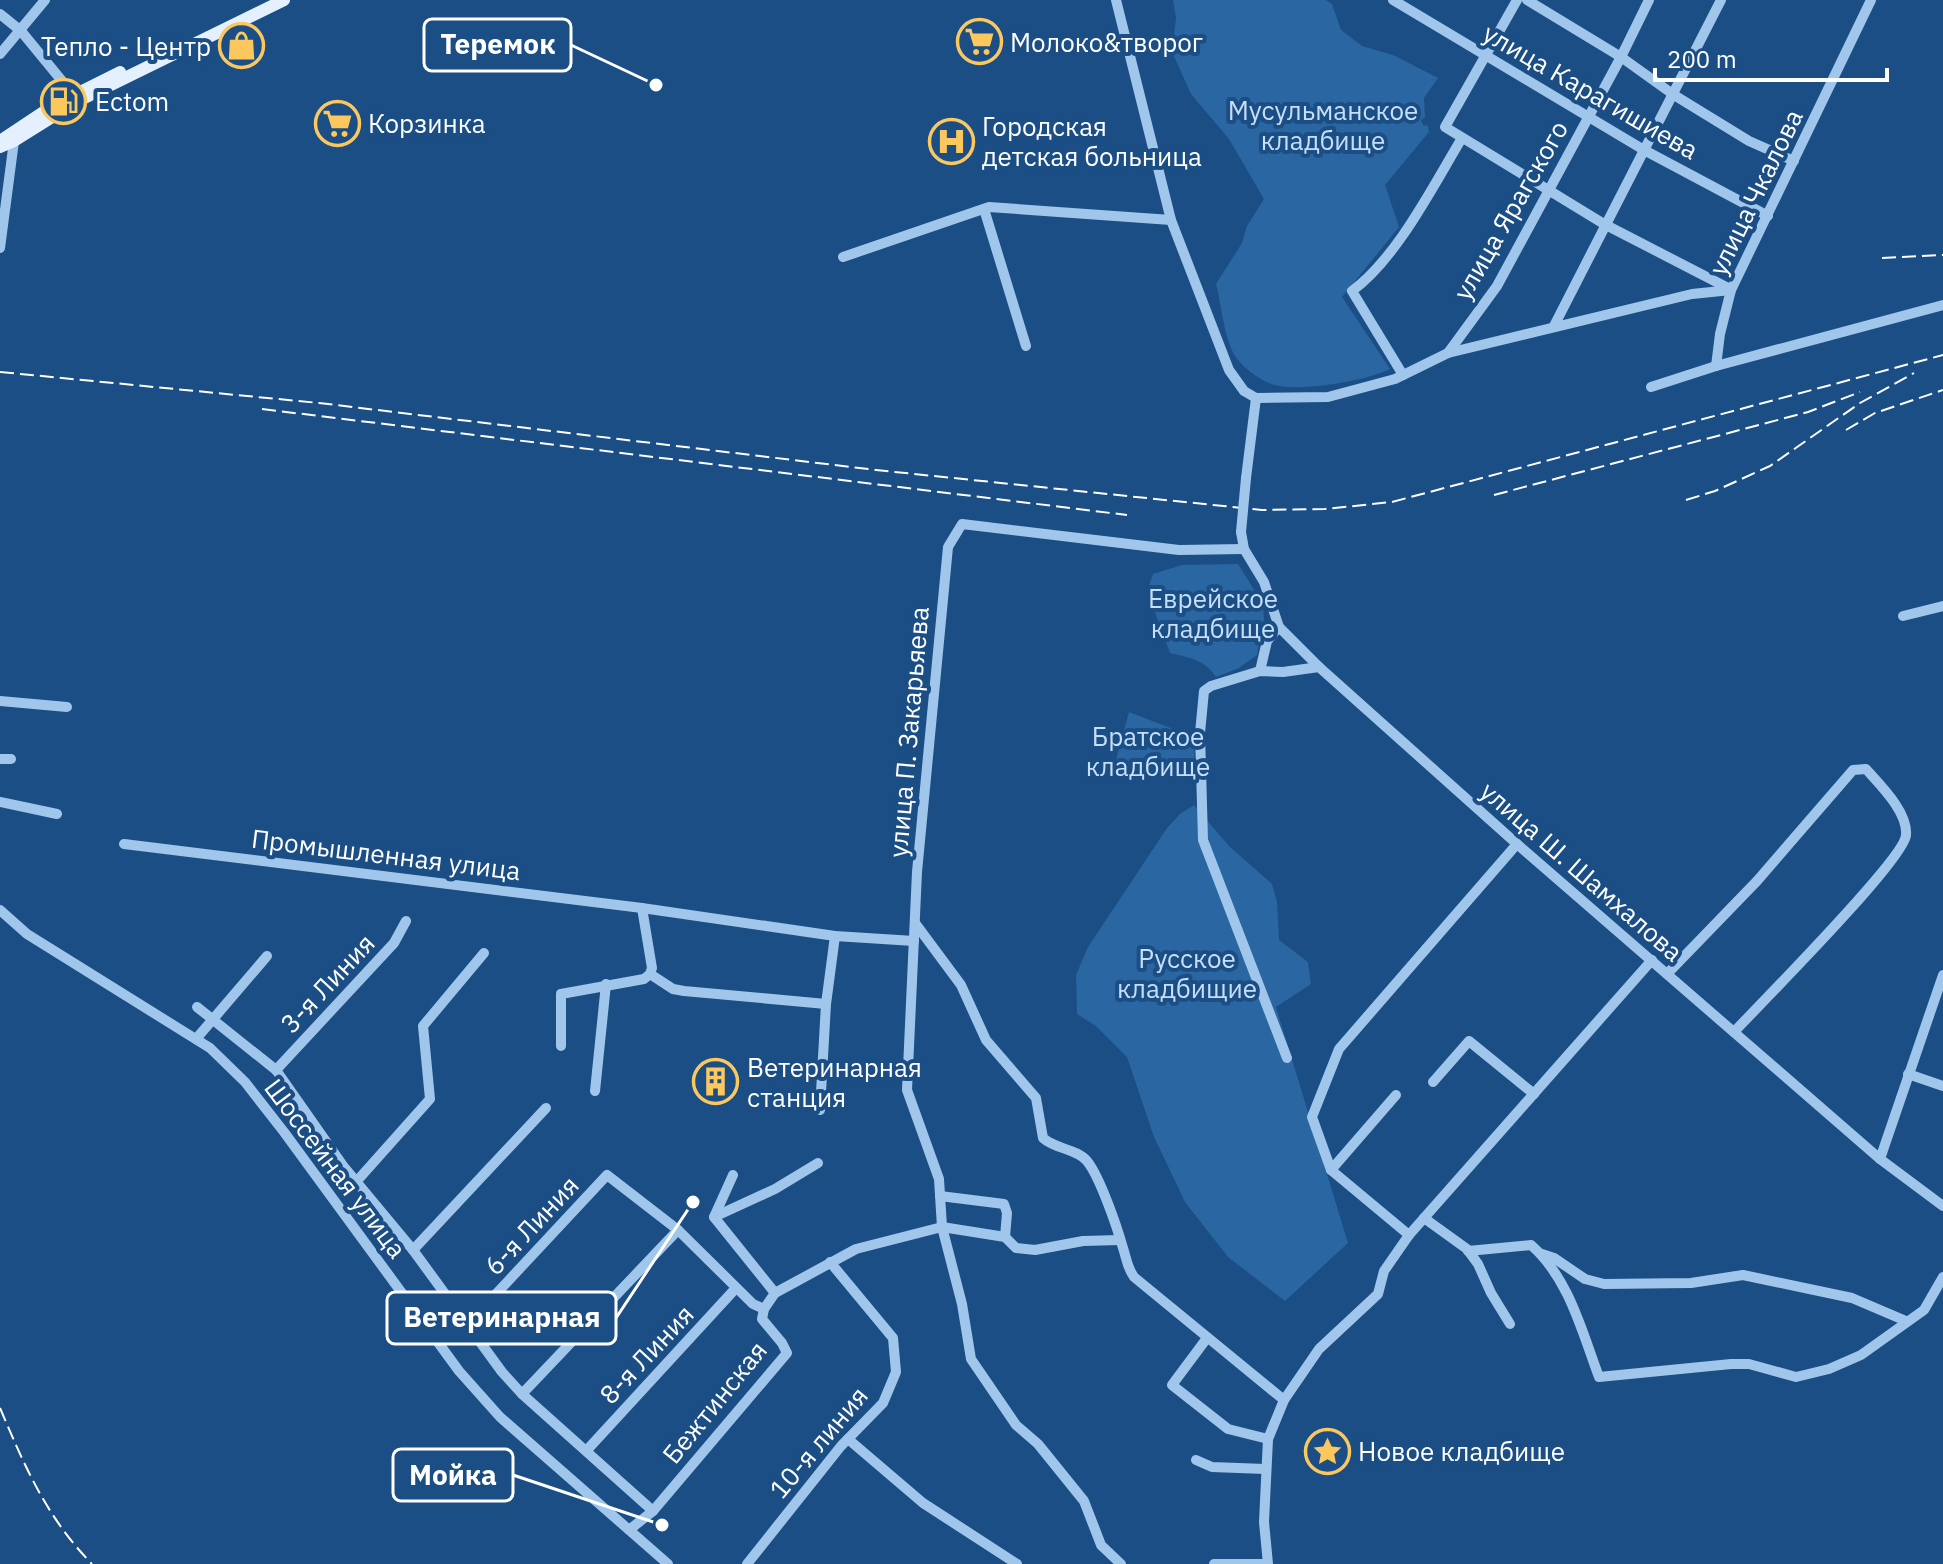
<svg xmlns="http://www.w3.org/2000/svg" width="1943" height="1564" viewBox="0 0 1943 1564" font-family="'IBM Plex Sans',sans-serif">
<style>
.green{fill:#2a66a1}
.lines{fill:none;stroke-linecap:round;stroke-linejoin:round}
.minor{stroke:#a1c6eb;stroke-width:10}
.major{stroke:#e5f0ff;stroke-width:12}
.rail{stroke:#fff;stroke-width:2;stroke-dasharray:14 6;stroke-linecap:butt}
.minor-bridge{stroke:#a1c6eb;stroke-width:10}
.labels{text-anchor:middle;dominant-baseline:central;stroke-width:8;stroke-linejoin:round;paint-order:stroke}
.poi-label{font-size:26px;fill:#fff;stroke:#1b4e84;text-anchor:start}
.street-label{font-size:26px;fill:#fff;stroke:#1b4e84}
.park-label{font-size:26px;fill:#c6dff8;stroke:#1b4e84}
.leader{fill:none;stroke:#fff;stroke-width:3}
.callout-dot{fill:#fff;stroke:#1b4e84;stroke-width:3}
.callout{fill:#1b4e84;stroke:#fff;stroke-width:3}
.callout-label{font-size:28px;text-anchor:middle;font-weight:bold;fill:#fff}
</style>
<rect width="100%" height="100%" fill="#1b4e84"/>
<!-- green -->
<g class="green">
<path d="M1173 0H1326L1332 4 1341 30 1362 46 1393 55 1438 78 1424 98 1425 117 1421 120 1423 125 1428 126 1429 132 1385 185 1399 227 1342 297 1390 369C1366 381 1301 392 1275 385 1263 382 1247 371 1239 361 1224 345 1222 306 1216 284L1242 243 1247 226 1264 199 1229 139 1191 94 1172 52 1176 18Z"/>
<path d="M1238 564 1263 604 1264 619 1257 655 1239 668 1216 677C1204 659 1190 658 1170 653L1147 591 1153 574 1182 565Z"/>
<polygon points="1129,712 1194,737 1195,779 1111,778"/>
<polygon points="1194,805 1229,846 1272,884 1277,902 1279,940 1308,962 1311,984 1276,1007 1348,1243 1285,1301 1228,1257 1185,1202 1154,1137 1127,1057 1096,1026 1077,1014 1076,975 1088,947 1167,828 1180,814"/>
</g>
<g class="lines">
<!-- minor -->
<g class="minor">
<polyline points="1116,0 1171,220 1229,370 1244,391 1256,398 1328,397 1395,379 1448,353 1692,294 1731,290"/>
<polyline points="1393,0 1644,150 1768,216"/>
<polyline points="1517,0 1445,127 1604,224 1730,289"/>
<polyline points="1527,0 1621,57 1674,95 1749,141 1794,161"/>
<polyline points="0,14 21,31 76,98"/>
<polyline points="0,54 45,0"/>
<polyline points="984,209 1026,346"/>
<polyline points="0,248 14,141 11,136"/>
<polyline points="843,257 989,207 1171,220"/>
<polyline points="1554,326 1721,0"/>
<polyline points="1448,353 1497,286 1621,57 1649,0"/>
<polyline points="1716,366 1720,334 1731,290 1871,0"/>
<path d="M1403 375 1352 291C1397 258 1433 186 1462 138"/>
<polyline points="1651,387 1716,366 1943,305"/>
<polyline points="1246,478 1256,398"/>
<polyline points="1241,532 1244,549 1264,582 1279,627 1319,667 1517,844 1880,1159 1943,1206"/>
<polyline points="1903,616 1943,606"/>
<polyline points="1260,671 1267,641 1279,627"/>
<polyline points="0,701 67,707"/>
<polyline points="0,759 11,759"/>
<polyline points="0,802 57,814"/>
<polyline points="124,844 642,908 835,936 914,941"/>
<polyline points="0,910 27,934 210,1048 245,1082 284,1132 459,1371 500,1417 668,1564"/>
<path d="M915 923 961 985 986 1040 1036 1098 1043 1138C1055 1149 1077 1149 1087 1161 1100 1177 1117 1227 1123 1248 1127 1260 1127 1267 1134 1277L1284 1400"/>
<polyline points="650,974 673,989 684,991 826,1004"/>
<path d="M1667 974 1757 881 1853 770 1866 769C1881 786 1908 812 1906 835 1905 859 1759 1005 1734 1032"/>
<polyline points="197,1007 276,1070 344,1167 413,1250 502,1372 522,1394 653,1511"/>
<polyline points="196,1039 267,956"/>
<polyline points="561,1046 561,994 644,979 650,974 652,968 642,908"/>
<polyline points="1287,1058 1203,840 1200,733 1204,691 1211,686 1260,671 1283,672 1319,667"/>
<polyline points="276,1070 394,943 406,921"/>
<polyline points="1908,1074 1943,1086"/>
<polyline points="1433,1082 1469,1041 1534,1094"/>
<polyline points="595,1091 606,984"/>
<polyline points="820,1110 826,1004 835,936"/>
<polyline points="1880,1159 1943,975"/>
<polyline points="1331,1170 1396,1095"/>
<polyline points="733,1175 714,1217 775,1293 856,1249 942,1227 962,1304 971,1359 1016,1425 1038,1444 1084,1501 1101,1545 1121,1564"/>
<polyline points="356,1182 430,1099 423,1026 484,953"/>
<polyline points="940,1196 1004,1204 1007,1213 1005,1237"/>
<polyline points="714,1217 775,1189 818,1163"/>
<polyline points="1424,1218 1467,1249 1478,1264 1491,1293 1510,1324"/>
<polyline points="1409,1235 1331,1170 1312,1117 1339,1049 1517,844"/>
<polyline points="1120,1240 1083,1241 1035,1250 1016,1248 1005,1237 942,1227 939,1179 907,1090 917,872 948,547 962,524 1179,550 1244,549"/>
<polyline points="413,1250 546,1108"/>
<path d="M1468 1251 1531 1245C1569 1278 1582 1332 1599 1377L1731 1364H1749L1796 1377 1829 1369 1861 1355 1924 1310 1943 1277"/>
<polyline points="1542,1254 1554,1258 1585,1279 1604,1284 1691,1283 1743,1275 1852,1298 1906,1321"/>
<polyline points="468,1324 607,1175 678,1230 753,1304 764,1309"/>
<polyline points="1207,1338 1172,1385 1228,1429 1268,1439"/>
<polyline points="522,1394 678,1230"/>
<polyline points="848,1439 923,1503 1017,1564"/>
<polyline points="587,1450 736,1288"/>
<polyline points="1196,1460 1212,1467 1265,1469"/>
<polyline points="629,1530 653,1511 787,1353 782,1343 762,1319 764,1309 775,1293"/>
<polyline points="747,1564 841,1446 883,1403 896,1372 893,1338 830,1262"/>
<polyline points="1214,1564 1268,1564 1264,1522 1268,1439 1284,1400 1319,1349 1378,1294 1384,1271 1409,1235 1652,960"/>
</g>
<!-- major -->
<g class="major">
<polyline points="0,141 54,105 120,72"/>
<polyline points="0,147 14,141 78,101 284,0"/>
</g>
<!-- rail -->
<g class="rail">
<polyline points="1882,258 1943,255"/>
<polyline points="0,372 319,403 876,470 1262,510 1325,509 1392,502 1943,355"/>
<polyline points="262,409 1127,515"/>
<polyline points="1846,430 1875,413 1943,390"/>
<polyline points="1494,495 1808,412 1860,392"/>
<polyline points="1686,500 1715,491 1770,466 1860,403 1914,373"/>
<path d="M0 1408C25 1467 47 1518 92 1564"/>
</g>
<!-- minor-bridge -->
<polyline class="minor-bridge" points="1241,532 1246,478"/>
</g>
<!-- icons -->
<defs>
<symbol id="supermarket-ring" viewBox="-11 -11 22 22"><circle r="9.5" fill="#1b4e84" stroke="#fcc75d" stroke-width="1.5"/><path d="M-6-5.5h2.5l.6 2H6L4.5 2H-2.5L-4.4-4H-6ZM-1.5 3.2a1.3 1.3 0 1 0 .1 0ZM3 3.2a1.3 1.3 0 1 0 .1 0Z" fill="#fcc75d"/></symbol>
<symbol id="shop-ring" viewBox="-11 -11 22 22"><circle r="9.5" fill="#1b4e84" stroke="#fcc75d" stroke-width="1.5"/><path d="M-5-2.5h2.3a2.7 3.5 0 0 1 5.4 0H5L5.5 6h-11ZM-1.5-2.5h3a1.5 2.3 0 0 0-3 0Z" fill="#fcc75d"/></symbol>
<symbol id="fuel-ring" viewBox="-11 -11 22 22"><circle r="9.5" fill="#1b4e84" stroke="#fcc75d" stroke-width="1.5"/><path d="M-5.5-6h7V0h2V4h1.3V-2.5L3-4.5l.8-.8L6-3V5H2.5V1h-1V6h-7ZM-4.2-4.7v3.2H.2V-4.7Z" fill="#fcc75d"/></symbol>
<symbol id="hospital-ring" viewBox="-11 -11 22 22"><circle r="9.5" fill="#1b4e84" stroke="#fcc75d" stroke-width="1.5"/><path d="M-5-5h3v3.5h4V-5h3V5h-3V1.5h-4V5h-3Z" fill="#fcc75d"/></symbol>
<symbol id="building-ring" viewBox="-11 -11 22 22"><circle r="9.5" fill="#1b4e84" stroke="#fcc75d" stroke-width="1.5"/><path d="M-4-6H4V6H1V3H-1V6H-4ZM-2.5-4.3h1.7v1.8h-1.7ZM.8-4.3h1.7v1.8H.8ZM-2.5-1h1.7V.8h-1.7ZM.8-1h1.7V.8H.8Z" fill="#fcc75d"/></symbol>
<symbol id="sight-ring" viewBox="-11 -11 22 22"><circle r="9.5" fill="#1b4e84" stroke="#fcc75d" stroke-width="1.5"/><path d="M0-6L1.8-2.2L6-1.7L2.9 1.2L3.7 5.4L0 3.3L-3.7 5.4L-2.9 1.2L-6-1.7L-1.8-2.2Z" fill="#fcc75d"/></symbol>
</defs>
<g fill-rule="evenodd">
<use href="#supermarket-ring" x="954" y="16" width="51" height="51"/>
<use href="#shop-ring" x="216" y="20" width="51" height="51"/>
<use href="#fuel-ring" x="38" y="76" width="51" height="51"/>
<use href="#supermarket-ring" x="312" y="98" width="51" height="51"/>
<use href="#hospital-ring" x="926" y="116" width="51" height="51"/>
<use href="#building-ring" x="690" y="1056" width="51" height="51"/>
<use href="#sight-ring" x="1302" y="1426" width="51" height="51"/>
</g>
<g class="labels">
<!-- poi labels -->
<g class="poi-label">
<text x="1010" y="42">Молоко&amp;творог</text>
<text x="211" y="46" text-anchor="end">Тепло - Центр</text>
<text x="95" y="101">Ectom</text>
<text x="368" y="123">Корзинка</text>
<text x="982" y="126">Городская<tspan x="982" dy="30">детская больница</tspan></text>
<text x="747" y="1067">Ветеринарная<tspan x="747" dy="30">станция</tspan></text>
<text x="1358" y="1451">Новое кладбище</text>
</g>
<!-- street labels -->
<g class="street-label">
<text transform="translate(1591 91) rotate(30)">улица Карагишиева</text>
<text transform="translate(1755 192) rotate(-64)">улица Чкалова</text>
<text transform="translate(1510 210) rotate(-60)">улица Ярагского</text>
<text transform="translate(908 732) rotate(-85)">улица П. Закарьяева</text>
<text transform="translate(386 854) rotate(7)">Промышленная улица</text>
<text transform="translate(1582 871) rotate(41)">улица Ш. Шамхалова</text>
<text transform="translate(327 983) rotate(-47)">3-я Линия</text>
<text transform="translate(336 1168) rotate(53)">Шоссейная улица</text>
<text transform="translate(531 1225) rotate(-47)">6-я Линия</text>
<text transform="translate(646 1354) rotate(-47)">8-я Линия</text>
<text transform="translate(714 1402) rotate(-51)">Бежтинская</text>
<text transform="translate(818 1442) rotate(-50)">10-я линия</text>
</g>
<!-- park labels -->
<g class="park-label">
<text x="1323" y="110">Мусульманское<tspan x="1323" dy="30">кладбище</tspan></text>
<text x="1213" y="598">Еврейское<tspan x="1213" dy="30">кладбище</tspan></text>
<text x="1148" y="736">Братское<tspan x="1148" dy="30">кладбище</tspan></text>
<text x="1187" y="958">Русское<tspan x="1187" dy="30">кладбищие</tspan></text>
</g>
</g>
<!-- callouts -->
<path class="leader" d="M656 85L571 45M693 1202L616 1318M662 1525L513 1475"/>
<g class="callout-dot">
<circle cx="656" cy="85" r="8"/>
<circle cx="693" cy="1202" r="8"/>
<circle cx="662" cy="1525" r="8"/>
</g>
<g class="callout">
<rect x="424" y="19" width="147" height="52" rx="8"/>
<rect x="387" y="1292" width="229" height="52" rx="8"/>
<rect x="393" y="1449" width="120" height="52" rx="8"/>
</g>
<g class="callout-label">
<text x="498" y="54">Теремок</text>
<text x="502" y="1327">Ветеринарная</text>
<text x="453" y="1485">Мойка</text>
</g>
<!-- scale -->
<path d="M1655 68v12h232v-12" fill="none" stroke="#ffffff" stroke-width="4"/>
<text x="1667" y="68" font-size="24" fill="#ffffff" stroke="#1b4e84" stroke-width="6" paint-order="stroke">200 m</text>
</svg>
